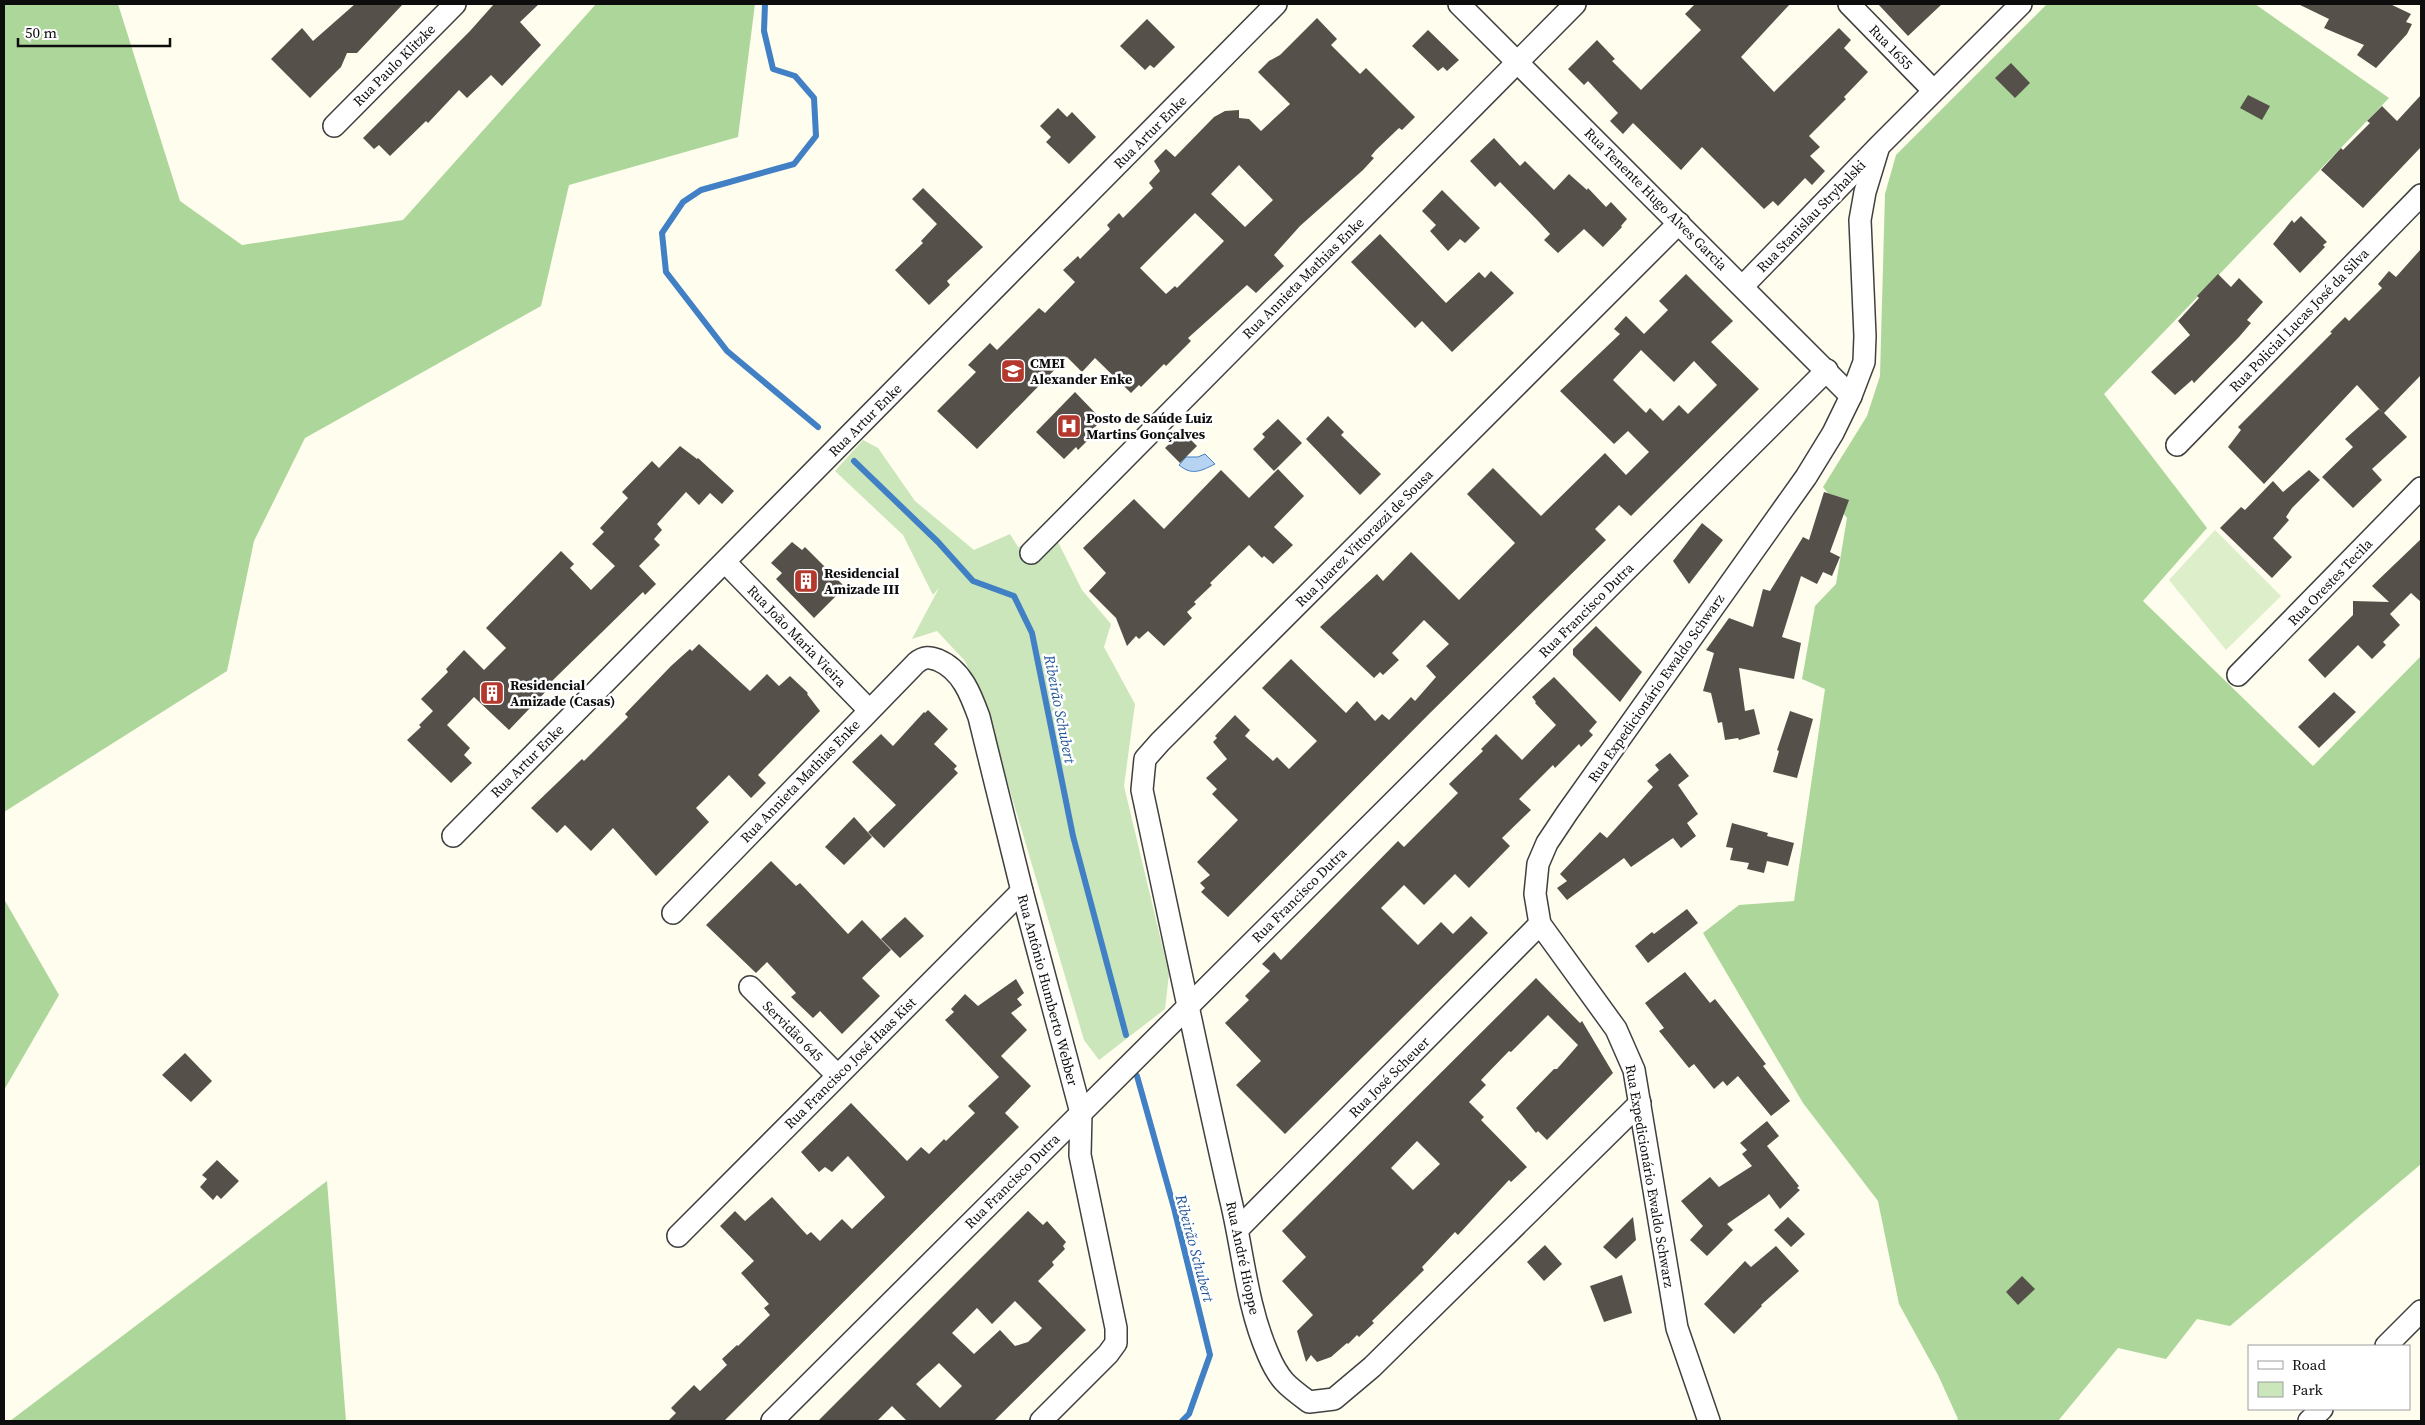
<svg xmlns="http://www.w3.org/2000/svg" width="2425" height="1425" viewBox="0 0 2425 1425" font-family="'Source Serif 4',serif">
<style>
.green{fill:#cbe6ba}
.forest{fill:#add69a}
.pitch{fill:#ddeecb}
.water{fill:#b6d4f2;stroke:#4180c5}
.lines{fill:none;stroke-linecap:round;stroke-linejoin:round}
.stream{stroke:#4180c5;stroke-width:6}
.building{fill:#55504a;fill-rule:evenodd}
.minor-casing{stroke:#404040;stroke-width:24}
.minor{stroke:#fff;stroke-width:21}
.labels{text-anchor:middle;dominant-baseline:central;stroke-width:5;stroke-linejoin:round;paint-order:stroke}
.street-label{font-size:14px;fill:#0d0d0d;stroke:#fff}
.poi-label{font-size:14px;font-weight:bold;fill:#0d0d0d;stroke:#fff;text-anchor:start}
.water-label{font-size:15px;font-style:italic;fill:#1e5397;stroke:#fff}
</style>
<rect width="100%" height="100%" fill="#fefdee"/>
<!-- green -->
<polygon class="green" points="863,440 878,448 915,501 974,550 1010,534 1018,547 1056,538 1082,590 1111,624 1104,647 1135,704 1124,786 1169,974 1165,1009 1099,1060 1084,1040 983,700 965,661 937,631 912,639 939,588 933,595 903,535 835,471"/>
<!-- forest -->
<g class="forest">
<polygon points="4,4 118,4 180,201 242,245 403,220 596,4 755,4 738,137 569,185 541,306 305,438 254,541 227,671 4,812"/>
<polygon points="2047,4 2255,4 2389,98 2104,394 2207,528 2143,601 2313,766 2421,656 2421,1164 2230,1326 2197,1319 2166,1359 2118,1348 2058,1421 1956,1421 1958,1419 1938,1375 1899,1304 1878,1201 1803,1103 1703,933 1739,905 1794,901 1825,689 1802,679 1815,606 1836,584 1847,518 1823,487 1867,416 1880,376 1885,194 1896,155"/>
<polygon points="4,899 59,995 4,1090"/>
<polygon points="327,1181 346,1421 10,1421"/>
</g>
<!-- pitch -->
<polygon class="pitch" points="2215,530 2281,596 2226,650 2169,580"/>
<!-- water -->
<path class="water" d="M1205 454 1215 464C1201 471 1192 476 1179 465L1186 457H1198Z"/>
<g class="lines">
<!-- stream -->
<g class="stream">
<polyline points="765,4 764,31 773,69 795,76 814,98 816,136 794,164 701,190 683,202 662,233 666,272 727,351 818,427"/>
<polyline points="854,461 938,542 973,581 1014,596 1032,633 1073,836 1126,1035"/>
<polyline points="1137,1076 1174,1208 1210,1355 1189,1414 1182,1421"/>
</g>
</g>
<!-- building -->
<g class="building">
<polygon points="355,4 403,4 357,53 347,53 341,67 310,98 271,59 302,28 313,41"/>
<polygon points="494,4 539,4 520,22 541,45 502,86 491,75 467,98 459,90 428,123 426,121 390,156 379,145 374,149 363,138 470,31"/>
<polygon points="1695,4 1790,4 1741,57 1774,92 1839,28 1851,40 1844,48 1868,72 1844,97 1846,99 1809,136 1820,147 1810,156 1825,171 1812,185 1805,178 1778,206 1773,201 1764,209 1702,147 1681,170 1633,123 1623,134 1610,121 1618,113 1588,81 1584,85 1568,69 1597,40 1615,59 1612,61 1641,90 1701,30 1685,14"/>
<polygon points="1878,4 1942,4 1908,36"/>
<polygon points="2298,4 2390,4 2411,14 2406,22 2412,24 2407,34 2376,68 2357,55 2364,45 2324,28 2329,19"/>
<path d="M1317 18 1337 39 1331 45 1360 74 1366 68 1415 117 1402 130 1399 128 1376 150 1371 156 1374 158 1363 170 1300 226 1274 255 1284 266 1256 293 1247 285 1188 338 1191 341 1166 366 1164 364 1141 387 1139 385 1131 393 1095 358 1082 372 1067 357 977 449 937 411 976 372 968 365 990 343 997 350 1039 308 1045 313 1075 282 1063 270 1078 256 1080 259 1110 229 1107 225 1119 213 1123 218 1153 188 1149 183 1160 171 1154 161 1166 149 1175 157 1214 117 1225 111 1239 110V118L1249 119 1261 131 1290 104 1258 72 1269 61 1280 55ZM1239 165 1273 200 1245 227 1211 194ZM1195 213 1224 241 1177 288 1175 286 1166 294 1140 268Z"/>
<polygon points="1147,19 1175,47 1154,68 1150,65 1145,70 1120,46"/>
<polygon points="1428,30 1459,60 1447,71 1443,67 1438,71 1412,46"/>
<polygon points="2011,63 2030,83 2015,98 1995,78"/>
<polygon points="2248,95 2270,106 2262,120 2240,108"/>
<polygon points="2421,95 2421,147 2363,208 2321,170 2341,148 2343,150 2370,123 2367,121 2382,106 2397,121"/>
<polygon points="1058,108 1067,117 1072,112 1096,137 1069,164 1046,142 1051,137 1040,126"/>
<polygon points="1494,138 1520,166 1525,161 1554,190 1569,174 1587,190 1588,188 1606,207 1611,202 1627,219 1621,226 1622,227 1603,247 1584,229 1558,253 1544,240 1550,234 1539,222 1500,182 1495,187 1470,161"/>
<polygon points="923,188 983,247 947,281 950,285 929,305 895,270 923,243 921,241 937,224 912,199"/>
<polygon points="1442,190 1480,228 1465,243 1460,239 1448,251 1430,231 1436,225 1422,211"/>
<polygon points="2301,216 2327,242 2323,245 2325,247 2300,273 2273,244 2292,220 2294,223"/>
<polygon points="1380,234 1446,303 1479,272 1485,278 1491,271 1514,293 1452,352 1422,321 1415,328 1351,262"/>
<polygon points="2421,249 2421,375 2384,413 2407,437 2372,469 2382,480 2353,508 2322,477 2353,447 2345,439 2379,409 2383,413 2357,385 2264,484 2228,447 2241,430 2238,427 2332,333 2330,332 2345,317 2349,321 2382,288 2378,284 2389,271 2396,277"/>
<path d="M1686 274 1733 321 1711 342 1759 389 1631 516 1619 505 1595 529 1606 540 1430 713 1228 917 1201 892 1205 888 1200 883 1210 875 1197 862 1238 820 1212 794 1217 789 1206 778 1227 759 1213 742 1217 738 1215 736 1235 715 1250 730 1245 736 1273 761 1277 757 1289 769 1317 741 1262 688 1291 659 1346 713 1357 701 1375 721 1382 714 1389 720 1411 697 1415 701 1436 677 1426 666 1449 644 1424 620 1392 653 1399 660 1383 675 1380 672 1374 678 1320 627 1377 574 1383 581 1411 552 1459 600 1515 543 1467 494 1493 468 1541 516 1605 453 1626 475 1649 452 1628 431 1614 444 1560 391 1620 334 1614 329 1626 316 1644 334 1668 310 1659 301ZM1641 350 1674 382 1694 361 1717 385 1688 414 1679 405 1663 421 1650 408 1646 413 1613 380Z"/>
<polygon points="2218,274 2231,287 2239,278 2263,302 2247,320 2251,323 2239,337 2194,383 2192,380 2175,395 2151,372 2190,335 2178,321 2199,298 2197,296"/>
<polygon points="1075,392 1102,420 1088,434 1091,437 1078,450 1076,447 1064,459 1036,432"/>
<polygon points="1328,416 1344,432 1341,435 1381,474 1360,495 1306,439"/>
<polygon points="1278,419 1302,443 1274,471 1253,449 1265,437 1262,434"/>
<polygon points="1182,431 1197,446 1180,463 1165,448"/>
<polygon points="680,446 697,459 698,458 734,491 722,504 710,493 699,505 686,492 657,524 662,530 654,539 660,545 639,566 656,584 645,595 643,592 596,638 551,682 553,684 509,730 474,697 447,725 470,748 464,755 472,763 451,783 407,740 421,727 419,725 433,711 421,699 448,672 446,669 464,650 484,670 506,648 486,628 561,551 574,564 570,568 591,590 615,566 592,544 604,532 600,528 628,498 622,492 652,461 659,468"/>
<polygon points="1278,469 1304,496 1274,527 1293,545 1273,564 1264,556 1262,558 1249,545 1210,583 1212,585 1194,602 1196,604 1187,612 1192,618 1164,646 1148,631 1139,639 1136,636 1127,646 1116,618 1089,591 1106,573 1083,548 1134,499 1164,529 1221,470 1249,498"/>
<polygon points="2309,470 2320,480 2292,508 2286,517 2289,520 2273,538 2292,557 2272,578 2220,528 2241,507 2245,510 2273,481 2283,492"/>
<polygon points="1824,492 1849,500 1830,552 1840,557 1832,576 1823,572 1817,584 1801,576 1782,637 1801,643 1794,679 1739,668 1745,711 1754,709 1760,734 1739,740 1738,738 1725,740 1722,722 1718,723 1711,693 1703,691 1714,653 1706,650 1729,618 1753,627 1763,589 1770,591 1803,537 1809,540"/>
<polygon points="1702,523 1723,540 1689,584 1673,561"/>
<polygon points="2421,539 2421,602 2411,593 2390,614 2400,625 2383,642 2386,645 2372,659 2358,645 2325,678 2308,660 2353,615 2353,601 2389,602 2372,586"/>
<polygon points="792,542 802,550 805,547 845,587 814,618 776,579 782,573 771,563"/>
<polygon points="1596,626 1642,672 1620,702 1573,655 1573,649"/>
<polygon points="699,644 750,691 767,674 779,686 790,676 808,693 807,694 820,711 758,775 766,783 751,798 729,775 696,808 709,822 656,876 613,828 591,851 565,825 557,833 531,808 582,759 584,761 628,717 625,714 671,666 690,649 692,651"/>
<polygon points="1554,677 1597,722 1589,731 1593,735 1581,747 1579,744 1555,768 1553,765 1519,799 1531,810 1502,838 1510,846 1469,888 1455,874 1424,905 1404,885 1381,908 1418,945 1441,922 1453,934 1471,916 1488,933 1285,1134 1236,1085 1261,1061 1225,1023 1249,1000 1245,996 1270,971 1262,964 1274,952 1281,960 1398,841 1404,847 1458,793 1449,784 1483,751 1481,749 1496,734 1522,760 1556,725 1535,703 1536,702 1532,697"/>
<polygon points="2334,692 2356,712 2319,748 2298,727"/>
<polygon points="928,710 948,729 934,744 957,766 954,769 958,773 884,848 868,832 896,805 852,762 881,734 893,746 924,712 925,713"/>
<polygon points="1790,711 1813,719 1797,778 1773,772 1779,751 1777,750"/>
<polygon points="1670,753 1689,776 1678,785 1698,814 1687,823 1696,836 1681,848 1673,838 1631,867 1624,858 1567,900 1557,888 1567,881 1560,874 1600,832 1607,838 1653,787 1647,781 1659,770 1655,765"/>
<polygon points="854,817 872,837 844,865 825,847"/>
<polygon points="1732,823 1768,833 1767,836 1794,843 1788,866 1767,861 1764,873 1747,869 1749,863 1730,860 1733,848 1726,847"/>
<polygon points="771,861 796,886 800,883 848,934 862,920 891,950 862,978 880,996 842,1034 820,1011 813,1018 791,997 796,993 767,962 756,973 706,925"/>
<polygon points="1687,909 1698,923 1648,963 1635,946 1652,932 1654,934"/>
<polygon points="905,917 924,936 900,958 881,939"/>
<polygon points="1685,972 1710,1003 1715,999 1766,1064 1763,1066 1790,1101 1771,1116 1738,1076 1727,1086 1723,1081 1714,1089 1694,1064 1689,1068 1659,1031 1664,1028 1645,1003"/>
<path d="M1536 978 1580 1023 1582 1021 1613 1073 1547 1140 1538 1131 1536 1133 1516 1108 1554 1069H1557L1578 1045 1548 1015 1511 1052 1509 1051 1481 1080 1486 1085 1469 1102 1484 1117 1481 1120 1527 1167 1511 1182 1509 1180 1458 1235 1455 1232 1422 1267 1424 1270 1372 1321 1374 1323 1359 1337 1357 1335 1348 1344 1347 1343 1331 1357 1317 1362 1311 1355 1306 1362 1297 1331 1313 1315 1282 1281 1306 1257 1282 1231ZM1417 1141 1440 1164 1413 1190 1391 1168Z"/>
<polygon points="1016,979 1024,993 1017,999 1022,1005 1011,1013 1027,1030 1001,1056 1031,1086 1005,1113 1019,1127 724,1421 668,1421 676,1413 671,1408 694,1385 700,1391 727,1365 722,1359 737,1345 738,1346 770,1315 764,1308 769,1304 741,1273 754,1261 720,1226 735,1211 745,1221 772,1197 807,1235 811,1232 820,1241 842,1219 852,1229 885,1197 848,1156 832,1172 825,1167 819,1172 801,1152 851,1103 907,1161 921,1147 929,1154 944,1139 946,1141 975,1113 968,1106 999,1077 945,1020 954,1012 951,1009 965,994 978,1006"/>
<polygon points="185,1053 212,1081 191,1102 162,1075"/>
<polygon points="1767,1121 1779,1136 1767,1146 1799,1186 1797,1188 1800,1190 1780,1209 1769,1194 1766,1197 1727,1224 1733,1230 1707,1256 1690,1240 1703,1226 1681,1201 1710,1177 1719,1187 1752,1166 1742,1154 1747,1150 1740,1143"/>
<polygon points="217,1160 239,1181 221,1199 217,1195 213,1200 200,1187 207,1179 202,1175"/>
<path d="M1028 1211 1043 1225 1047 1221 1066 1242 1063 1246 1065 1249 1052 1262 1054 1265 1038 1281 1086 1330 994 1421H907L892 1406 877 1421H818ZM1015 1301 1042 1328 1028 1342 1015 1346 1000 1330 974 1354 952 1333 977 1308 992 1324ZM939 1363 962 1386 940 1408 916 1384Z"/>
<polygon points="1633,1217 1636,1240 1616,1259 1603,1247"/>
<polygon points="1788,1217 1805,1234 1791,1247 1774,1230"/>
<polygon points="1545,1245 1562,1264 1544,1281 1527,1262"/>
<polygon points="1776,1246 1799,1271 1761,1305 1762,1306 1734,1334 1704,1304 1745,1261 1751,1267"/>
<polygon points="1622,1275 1632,1313 1604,1322 1590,1286"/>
<polygon points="2022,1276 2035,1289 2018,1305 2006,1292"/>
</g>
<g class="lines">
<defs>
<g id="minor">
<polyline points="1459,4 1851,396"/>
<polyline points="1849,4 1933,90"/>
<polyline points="334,126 455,4"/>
<polyline points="1743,286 1877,148"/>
<polyline points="2177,445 2421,195"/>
<polyline points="1031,553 1575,4"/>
<polyline points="725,562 869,710"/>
<polyline points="2238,675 2421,488"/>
<polyline points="453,836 1276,4"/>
<path d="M673 913 916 663C924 656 930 657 938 660 962 670 971 695 979 717L1022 891 1081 1113 1080 1155 1116 1328V1343L1108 1354 1041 1421"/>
<polyline points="750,987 837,1075"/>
<path d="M1640 1103 1372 1367 1334 1399 1309 1402C1287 1386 1279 1380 1268 1354 1246 1304 1243 1249 1230 1197 1199 1061 1171 926 1142 790L1145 759 1160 742 1679 223"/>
<polyline points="1238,1229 1540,924"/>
<polyline points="678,1236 1022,891"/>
<polyline points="2386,1346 2421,1311"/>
<polyline points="772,1421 1827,370"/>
<polyline points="1709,1421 1677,1328 1634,1070 1616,1029 1540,924 1535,894 1538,864 1547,843 1567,813 1806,477 1833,433 1851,396 1864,362 1865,336 1860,220 1865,192 1879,146 2021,4"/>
<polyline points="2309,1421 2322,1409"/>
</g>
</defs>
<!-- minor casing -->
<use href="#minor" class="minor-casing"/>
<!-- minor -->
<use href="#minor" class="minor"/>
</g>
<!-- icons -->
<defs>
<symbol id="school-square" viewBox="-11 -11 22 22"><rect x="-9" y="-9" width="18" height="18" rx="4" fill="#b4382d" stroke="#fff"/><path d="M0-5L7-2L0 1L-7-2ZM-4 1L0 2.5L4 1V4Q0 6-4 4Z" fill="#fff"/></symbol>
<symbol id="hospital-square" viewBox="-11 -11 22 22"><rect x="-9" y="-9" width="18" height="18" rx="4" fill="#b4382d" stroke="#fff"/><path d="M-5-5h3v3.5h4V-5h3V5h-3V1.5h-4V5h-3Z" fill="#fff"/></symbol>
<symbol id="building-square" viewBox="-11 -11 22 22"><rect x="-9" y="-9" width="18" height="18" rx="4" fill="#b4382d" stroke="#fff"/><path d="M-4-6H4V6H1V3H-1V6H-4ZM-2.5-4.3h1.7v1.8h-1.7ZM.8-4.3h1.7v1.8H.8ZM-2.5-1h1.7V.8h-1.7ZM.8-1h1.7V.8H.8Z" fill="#fff"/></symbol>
</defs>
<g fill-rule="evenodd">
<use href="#school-square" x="999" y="357" width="28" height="28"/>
<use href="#hospital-square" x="1055" y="412" width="28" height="28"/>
<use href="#building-square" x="792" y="567" width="28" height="28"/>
<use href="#building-square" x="478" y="679" width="28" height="28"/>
</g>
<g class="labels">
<!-- street labels -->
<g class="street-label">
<text transform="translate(1891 47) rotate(46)">Rua 1655</text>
<text transform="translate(394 65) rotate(-45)">Rua Paulo Klitzke</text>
<text transform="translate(1150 132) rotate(-45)">Rua Artur Enke</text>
<text transform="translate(1656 199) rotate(45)">Rua Tenente Hugo Alves Garcia</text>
<text transform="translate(1811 216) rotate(-46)">Rua Stanislau Stryhalski</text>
<text transform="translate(1303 278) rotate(-45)">Rua Annieta Mathias Enke</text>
<text transform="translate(2299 320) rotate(-46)">Rua Policial Lucas José da Silva</text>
<text transform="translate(865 420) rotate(-45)">Rua Artur Enke</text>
<text transform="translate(1364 538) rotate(-45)">Rua Juarez Vittorazzi de Sousa</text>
<text transform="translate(2330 582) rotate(-46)">Rua Orestes Tecila</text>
<text transform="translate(1586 610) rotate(-45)">Rua Francisco Dutra</text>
<text transform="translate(797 636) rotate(46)">Rua João Maria Vieira</text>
<text transform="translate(1656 688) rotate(-55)">Rua Expedicionário Ewaldo Schwarz</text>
<text transform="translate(527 761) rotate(-45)">Rua Artur Enke</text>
<text transform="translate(800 781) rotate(-46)">Rua Annieta Mathias Enke</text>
<text transform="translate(1299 895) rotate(-45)">Rua Francisco Dutra</text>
<text transform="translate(1048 990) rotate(75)">Rua Antônio Humberto Webber</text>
<text transform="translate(793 1031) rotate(45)">Servidão 645</text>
<text transform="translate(850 1063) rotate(-45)">Rua Francisco José Haas Kist</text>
<text transform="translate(1389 1077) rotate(-45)">Rua José Scheuer</text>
<text transform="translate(1650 1176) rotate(80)">Rua Expedicionário Ewaldo Schwarz</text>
<text transform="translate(1012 1181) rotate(-45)">Rua Francisco Dutra</text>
<text transform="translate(1243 1258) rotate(78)">Rua André Hioppe</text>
</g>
<!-- poi labels -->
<g class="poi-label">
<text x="1030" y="363">CMEI<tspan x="1030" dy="16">Alexander Enke</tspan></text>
<text x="1086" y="418">Posto de Saúde Luiz<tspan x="1086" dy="16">Martins Gonçalves</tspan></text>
<text x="824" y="573">Residencial<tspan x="824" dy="16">Amizade III</tspan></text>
<text x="510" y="685">Residencial<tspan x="510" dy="16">Amizade (Casas)</tspan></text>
</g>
<!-- water labels -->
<g class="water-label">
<text transform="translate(1060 709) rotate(79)">Ribeirão Schubert</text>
<text transform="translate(1195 1248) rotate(75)">Ribeirão Schubert</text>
</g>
</g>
<!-- border -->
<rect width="2425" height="1425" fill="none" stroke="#0d0d0d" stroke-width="10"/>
<!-- legend -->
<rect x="2248" y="1345" width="162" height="65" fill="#ffffff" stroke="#9e9e9e"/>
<rect x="2258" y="1361" width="25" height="8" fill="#ffffff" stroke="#9e9e9e"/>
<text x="2292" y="1370" font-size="15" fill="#0d0d0d">Road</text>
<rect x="2258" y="1382" width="25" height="15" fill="#cbe6ba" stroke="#9e9e9e"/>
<text x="2292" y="1395" font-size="15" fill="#0d0d0d">Park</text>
<!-- scale -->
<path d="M18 38v8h152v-8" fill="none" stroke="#0d0d0d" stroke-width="2.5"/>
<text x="25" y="38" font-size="15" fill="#0d0d0d" stroke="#ffffff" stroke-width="4" paint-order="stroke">50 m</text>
</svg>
